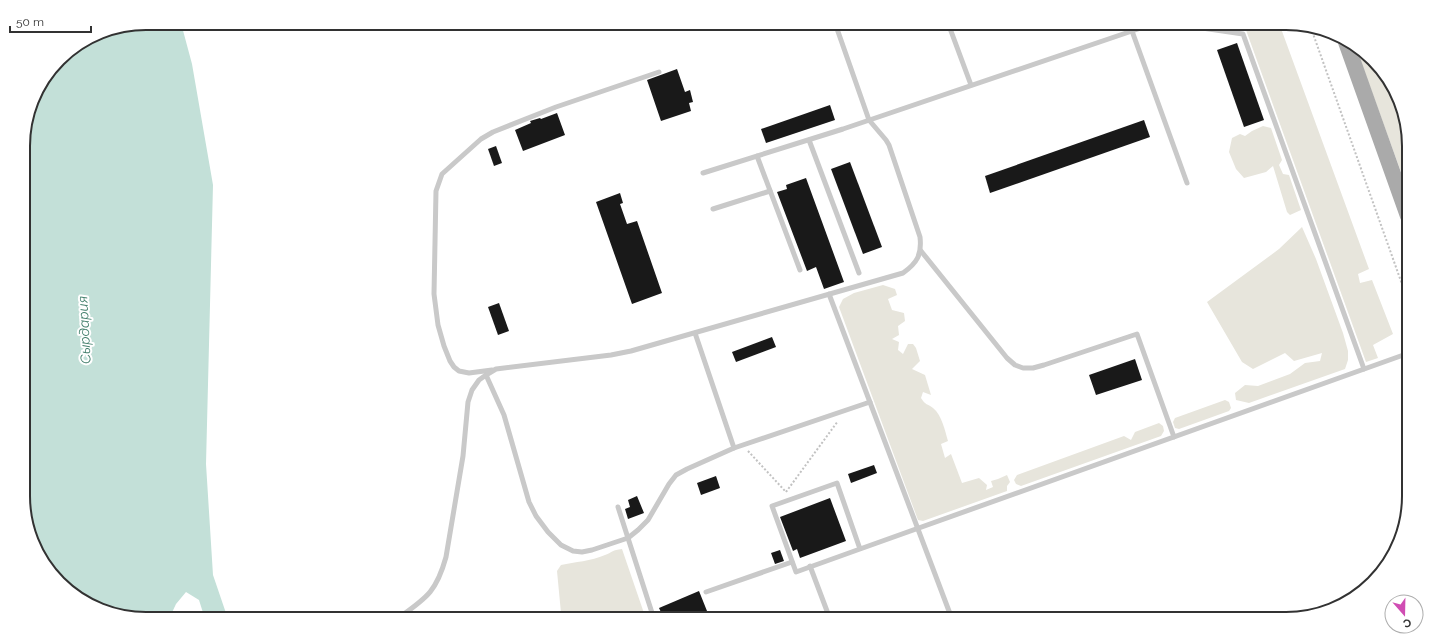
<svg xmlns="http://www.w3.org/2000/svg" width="1432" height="642" viewBox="0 0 1432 642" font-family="Raleway,sans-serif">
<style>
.green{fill:#e7e5dc}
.water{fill:#c3e0d8}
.building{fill:#191919}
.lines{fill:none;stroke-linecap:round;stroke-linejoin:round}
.path{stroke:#c2c2c2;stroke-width:2;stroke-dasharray:2 2;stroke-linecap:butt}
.service{stroke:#c9c9c9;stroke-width:5}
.primary{stroke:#aaa;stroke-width:16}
.labels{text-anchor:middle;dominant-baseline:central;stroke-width:4;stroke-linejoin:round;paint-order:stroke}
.water-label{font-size:14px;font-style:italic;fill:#437f6c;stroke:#fff}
.rim{fill:none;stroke:#323232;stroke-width:2}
</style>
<rect width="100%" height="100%" fill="#fff"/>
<!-- green -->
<g class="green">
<polygon points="1207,23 1279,23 1369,269 1358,274 1360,283 1372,280 1393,334 1373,345 1378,358 1366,362 1246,30"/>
<polygon points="1357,51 1384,71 1408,131 1408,163 1401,172"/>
<polygon points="1263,126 1271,128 1282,160 1279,165 1283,174 1289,175 1301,210 1290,215 1287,212 1273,166 1266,172 1244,178 1236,169 1229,152 1232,138 1240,134 1245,136 1252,131"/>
<polygon points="1302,227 1316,259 1343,333 1348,351 1348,360 1345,369 1249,403 1236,400 1235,393 1245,385 1258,386 1290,374 1305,363 1320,361 1322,353 1294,361 1285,353 1253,369 1242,362 1207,302 1279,249"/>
<path d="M883 285 895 289 897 295 888 299 892 310 904 313 905 321 898 326 899 335 892 339 899 342 898 350 903 354 908 344H913L916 348 920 361 912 369 925 375 931 395 923 392 921 398C926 406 927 403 933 408 942 415 945 431 948 441L941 444 945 458 951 454 962 483 979 478 987 485 986 490 993 487 991 481 998 479 1007 475 1010 482 1007 486V491L923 521 918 520 839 307 843 299 854 293Z"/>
<polygon points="1225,400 1229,402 1231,408 1229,411 1179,429 1175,428 1173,422 1175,418"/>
<polygon points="1159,423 1163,426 1164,431 1161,436 1021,486 1016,484 1014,480 1017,475 1124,436 1131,440 1135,432"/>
<path d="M622 549 646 619H564L561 613 557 571 561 565C575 562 591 561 605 555 613 552 612 550 622 549Z"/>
</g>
<!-- water -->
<polygon class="water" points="146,23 181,23 192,64 213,185 206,464 213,575 228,619 205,619 199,600 186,592 176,604 169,619 146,619 99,610 48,571 24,512 23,138 36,92 65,54 99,32"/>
<!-- building -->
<g class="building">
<polygon points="1237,43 1264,120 1244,127 1217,50"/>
<polygon points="677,69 685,92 690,90 693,102 689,103 691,111 661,121 647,80"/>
<polygon points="830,105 835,120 766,143 761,129"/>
<polygon points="557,113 565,135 523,151 515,130 531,123 530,121 540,118 541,119"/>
<polygon points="1144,120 1150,137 990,193 985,176"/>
<polygon points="496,146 502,163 494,166 488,149"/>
<polygon points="850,162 882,247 863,254 831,169"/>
<polygon points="806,178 844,282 824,289 816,267 807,271 777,192 787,189 786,185"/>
<polygon points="620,193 623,203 620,204 627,224 637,221 662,293 632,304 596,202"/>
<polygon points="499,303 509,331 498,335 488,307"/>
<polygon points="772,337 776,347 736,362 732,352"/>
<polygon points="1135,359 1142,380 1096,395 1089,375"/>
<polygon points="874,465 877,473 851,483 848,474"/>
<polygon points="716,476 720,488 701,495 697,483"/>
<polygon points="637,496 644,513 628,519 625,509 630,507 628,500"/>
<polygon points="830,498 846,541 800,558 797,549 793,551 780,517"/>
<polygon points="780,550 784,561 775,564 771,553"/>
<polygon points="699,591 707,611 689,619 664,619 659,608"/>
</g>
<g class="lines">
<!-- path -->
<g class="path">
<polyline points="1311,28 1408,301"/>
<polyline points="748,451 786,492"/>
<polyline points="786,492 838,421"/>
</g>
<!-- service -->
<g class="service">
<polyline points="948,23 971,85"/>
<polyline points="1168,23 1243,34 1364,369"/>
<polyline points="1132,31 1187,183"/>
<polyline points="809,140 859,273"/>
<polyline points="757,156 800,270"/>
<polyline points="703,173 843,129 1132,31 1150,25 1167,23"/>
<polyline points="713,209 770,191"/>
<polyline points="921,251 1007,358 1015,365 1023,368 1033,368 1044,365 1137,334 1174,437"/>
<polyline points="829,294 952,619"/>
<polyline points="695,333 734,448"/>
<polyline points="492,370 469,373 459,371 454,367 450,361 444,346 438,325 434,294 436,191 442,174 481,139 493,132 556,107 659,72"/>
<polyline points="486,375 504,415 529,502 536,516 548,532 561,545 573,551 582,552 592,550 628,538 638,530 648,520 669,484 676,475 687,469 734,448 870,402"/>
<polyline points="618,507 654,619"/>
<polyline points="860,549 837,483 772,506 796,572 860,549 1409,353"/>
<polyline points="810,566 830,619"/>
<polyline points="706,592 792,562"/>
<path d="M397 619C426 598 436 593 446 557L463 456 468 402 472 390 479 380 486 375 496 369 611 355 631 351 903 273C917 263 922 255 920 237L889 145 886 140 869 120 835 23"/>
</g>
<!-- primary -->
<polyline class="primary" points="1346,42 1408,216"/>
</g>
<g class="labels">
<!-- water labels -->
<g class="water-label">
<text transform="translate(84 330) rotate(-93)">Сырдария</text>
</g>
</g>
<!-- crop -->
<path d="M0 0H1432V642H0ZM146 30H1286A116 116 0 0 1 1402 146V496A116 116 0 0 1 1286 612H146A116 116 0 0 1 30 496V146A116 116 0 0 1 146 30Z" fill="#fff" fill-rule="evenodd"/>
<path class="rim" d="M146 30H1286A116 116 0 0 1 1402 146V496A116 116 0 0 1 1286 612H146A116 116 0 0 1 30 496V146A116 116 0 0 1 146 30Z"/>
<!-- north arrow -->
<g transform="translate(1404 614) rotate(160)"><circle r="19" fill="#ffffff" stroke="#adadad"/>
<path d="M0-3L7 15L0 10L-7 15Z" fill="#d04db3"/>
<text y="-6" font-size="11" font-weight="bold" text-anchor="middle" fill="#323232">С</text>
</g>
<!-- scale -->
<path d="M10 26v6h81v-6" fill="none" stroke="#323232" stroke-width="2"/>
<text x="16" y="26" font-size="12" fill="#323232" stroke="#ffffff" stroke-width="3" paint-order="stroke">50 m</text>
</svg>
